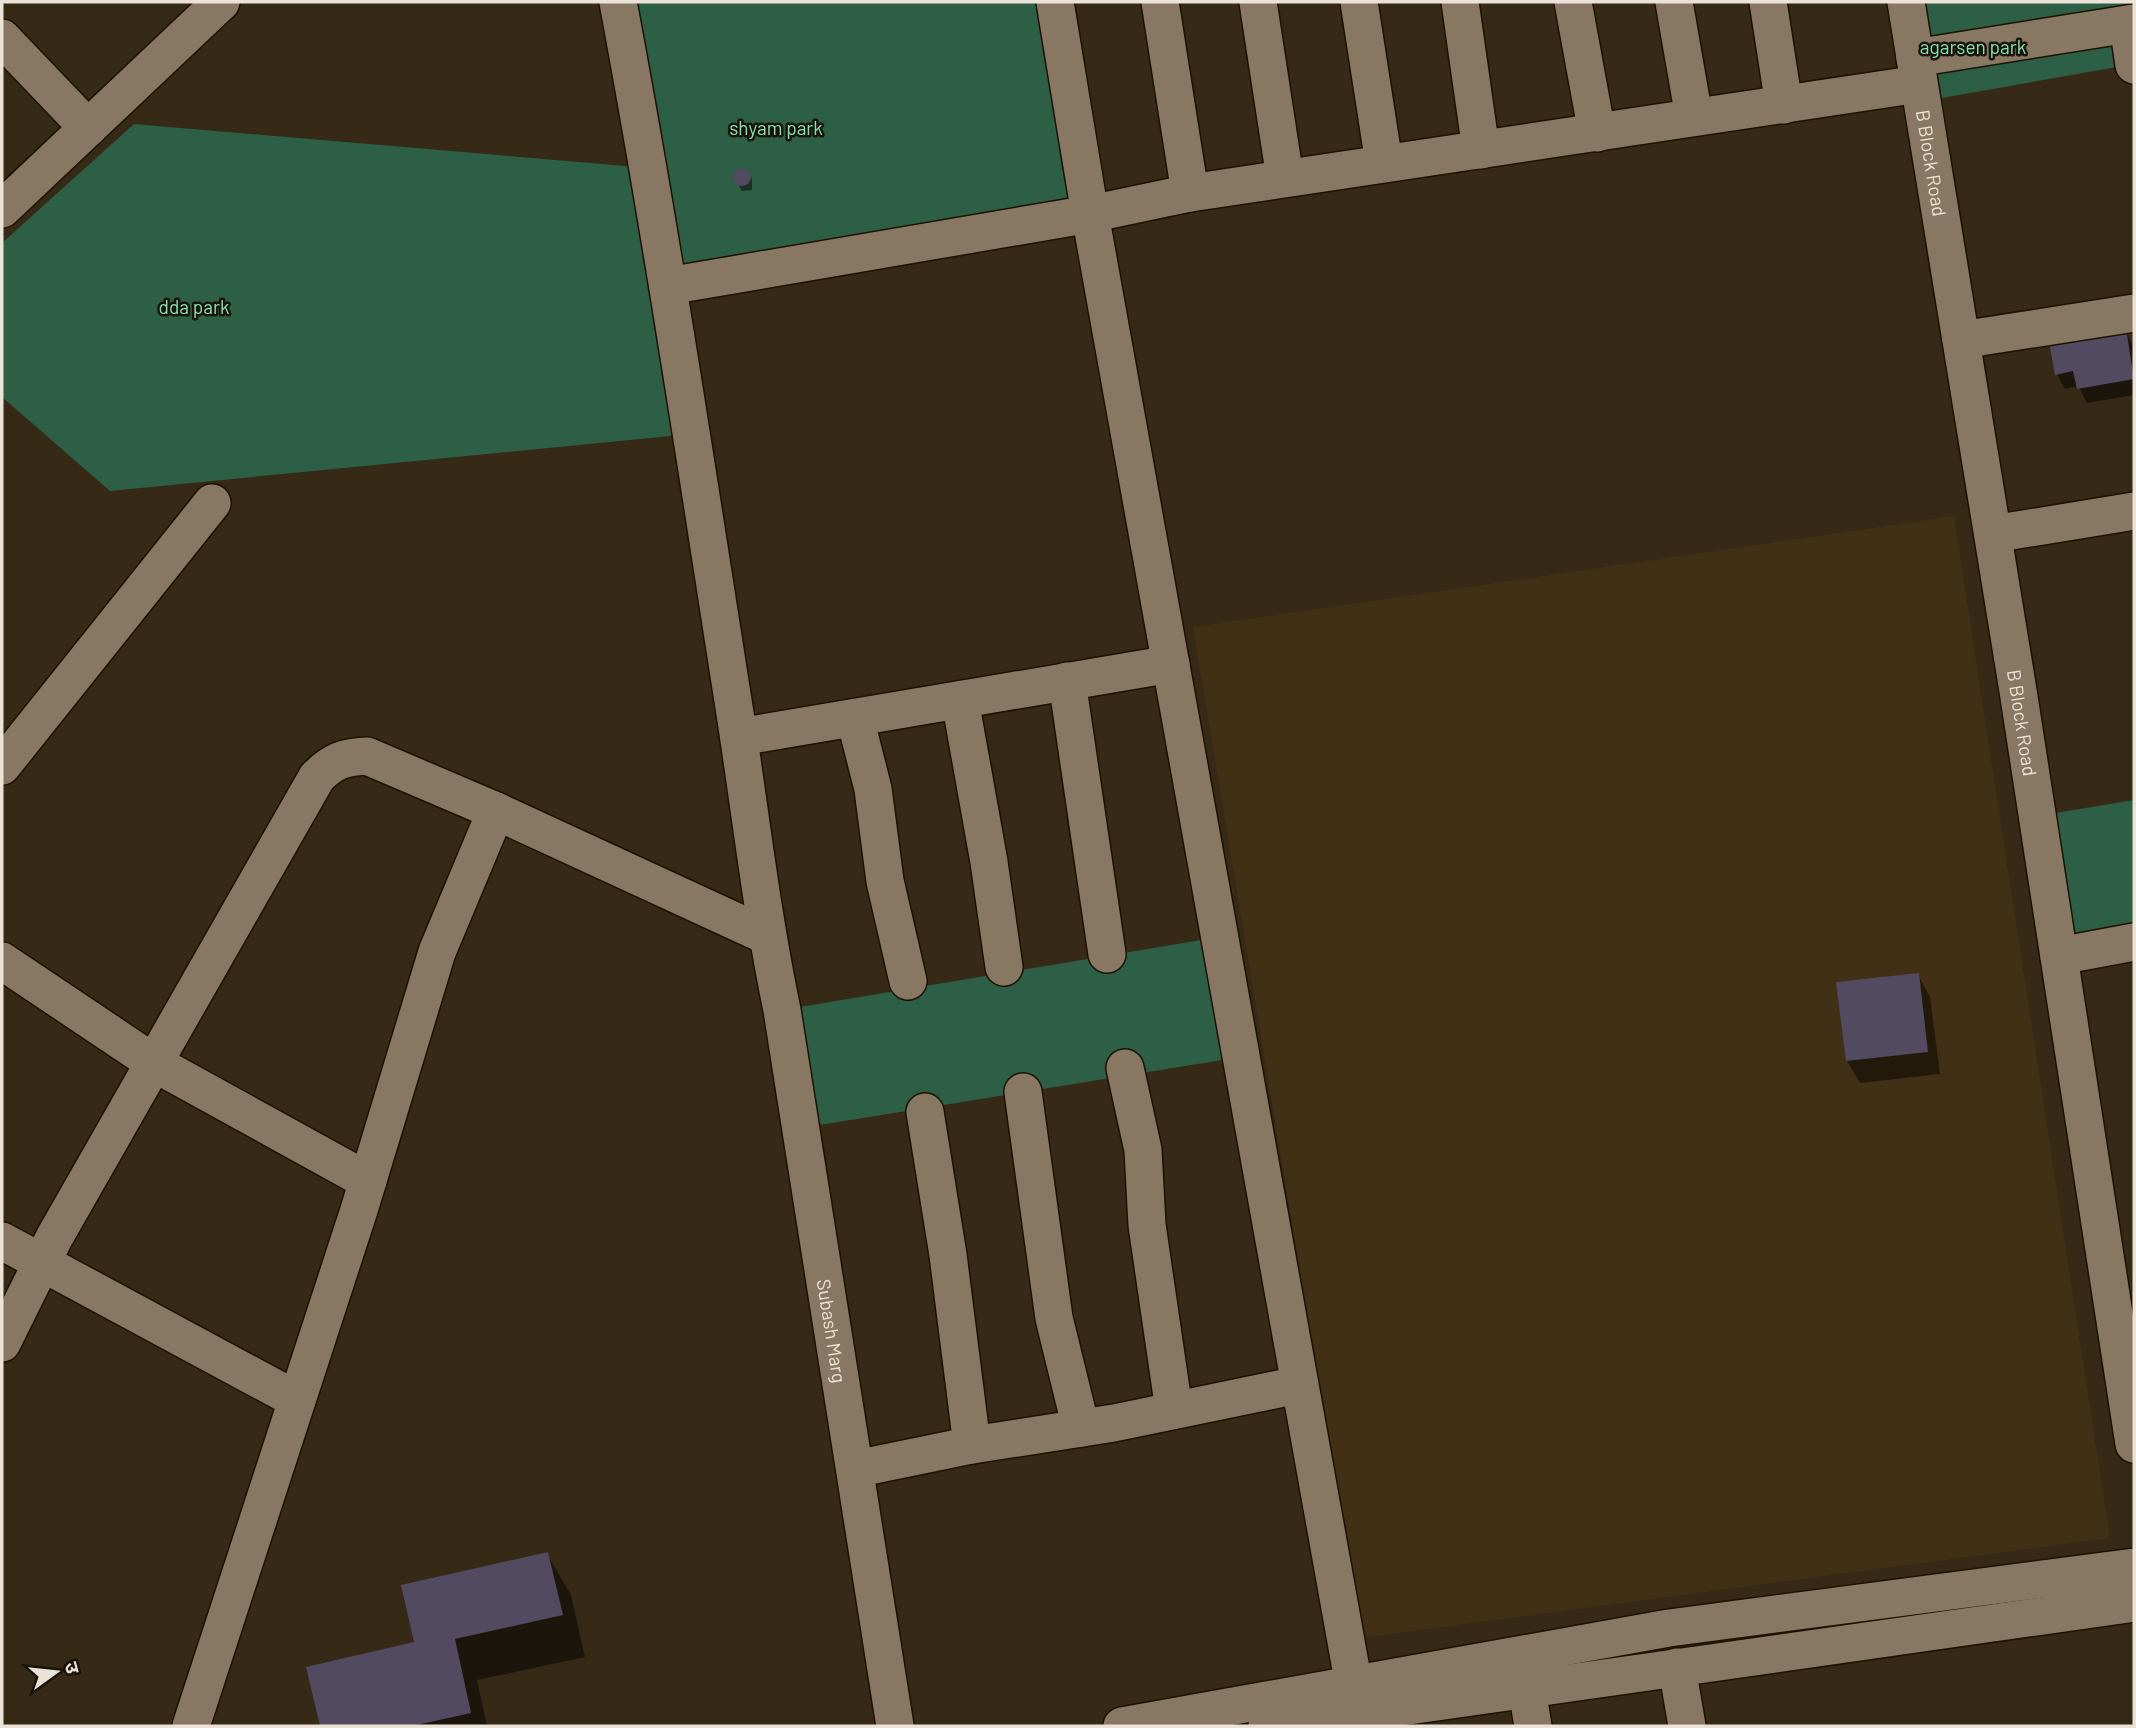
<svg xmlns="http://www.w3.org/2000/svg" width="2136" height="1728" viewBox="0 0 2136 1728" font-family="Barlow,'Noto Sans Devanagari',sans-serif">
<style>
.built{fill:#412f16}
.green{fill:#2c5f46}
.shadow{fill:#0007}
.building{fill:#524a60}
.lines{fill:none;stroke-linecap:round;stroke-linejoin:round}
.minor-casing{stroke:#1d1101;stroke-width:40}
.minor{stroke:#887863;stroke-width:37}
.labels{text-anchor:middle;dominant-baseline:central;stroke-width:5;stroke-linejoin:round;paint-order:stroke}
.park-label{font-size:19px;fill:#86e1b2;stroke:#19130a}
.street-label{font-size:19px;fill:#ece3d8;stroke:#19130a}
</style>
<rect width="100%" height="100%" fill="#362915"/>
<!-- built -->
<polygon class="built" points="1954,516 2110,1538 1361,1638 1193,627"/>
<!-- green -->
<g class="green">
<polygon points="630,2 1055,2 1090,214 666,271 691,434 110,491 2,397 2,243 134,124 649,168"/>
<polygon points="1920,2 2134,2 2134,64 1936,99"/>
<polygon points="2134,800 2134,940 2059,956 2037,816"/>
<polygon points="1219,937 1241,1057 801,1128 782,1010"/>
</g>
<!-- shadow -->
<g class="shadow">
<polygon points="741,169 748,172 752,179 752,190 742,191 735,179"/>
<polygon points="2125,330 2134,348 2134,395 2087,403 2078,386 2065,389 2057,374"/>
<polygon points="1918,975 1930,997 1940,1074 1860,1083 1847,1061 1838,984"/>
<polygon points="547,1554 571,1595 585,1657 477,1680 487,1726 322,1726 308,1668 416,1644"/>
</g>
<!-- building -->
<g class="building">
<circle cx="742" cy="177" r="9"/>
<polygon points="2126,328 2134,379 2077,389 2073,371 2055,375 2049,342"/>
<polygon points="1919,973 1928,1052 1846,1061 1836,982"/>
<polygon points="548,1552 563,1615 455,1639 471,1713 412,1726 320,1726 306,1667 414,1642 401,1585"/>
</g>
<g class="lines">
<defs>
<g id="minor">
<path id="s1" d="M618 2C662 236 697 472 734 707 750 808 761 910 782 1010L895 1726"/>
<polyline points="1055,2 1090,214 1354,1686"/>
<polyline points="1160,2 1190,193"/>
<polyline points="1258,2 1285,178"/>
<polyline points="1359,2 1384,163"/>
<polyline points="1460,2 1481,150"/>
<polyline points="1573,2 1597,133"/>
<polyline points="1674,2 1694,117"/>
<polyline points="1768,2 1784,105"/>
<path id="s2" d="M1906 2 2019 697 2134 1444"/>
<polyline points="2128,24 2134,65"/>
<polyline points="2,38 88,128"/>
<polyline points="1915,58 2134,23"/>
<polyline points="2,209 221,2"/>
<polyline points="668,286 1090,214 1190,193 1919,84"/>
<polyline points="1961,340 2134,313"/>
<polyline points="1993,534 2134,511"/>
<polyline points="1067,681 1107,954"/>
<polyline points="960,700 989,862 1004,967"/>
<polyline points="855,718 873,789 885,881 908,981"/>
<polyline points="739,737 1171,664"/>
<polyline points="2,766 212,503"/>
<polyline points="2059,956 2134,942"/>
<polyline points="2,961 154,1063 368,1181"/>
<polyline points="1125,1068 1143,1150 1147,1225 1174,1410"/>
<polyline points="1023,1092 1054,1318 1081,1428"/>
<polyline points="925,1112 948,1255 972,1445"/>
<polyline points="2,1241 297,1400"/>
<path d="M2 1343 54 1238 317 777C333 761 344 757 367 756L496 811 767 936"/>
<polyline points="855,1469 972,1445 1114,1423 1298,1385"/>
<polyline points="1523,1665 1533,1726"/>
<polyline points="1677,1667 1687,1726"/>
<polyline points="191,1726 359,1210 437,952 496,811"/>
<polyline points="1122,1726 1669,1628 2134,1567"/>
<polyline points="1267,1726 2134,1603"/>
</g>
</defs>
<!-- minor casing -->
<use href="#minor" class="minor-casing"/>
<!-- minor -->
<use href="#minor" class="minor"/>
</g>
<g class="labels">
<!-- park labels -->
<g class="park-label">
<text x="1973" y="46">agarsen park</text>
<text x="776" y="127">shyam park</text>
<text x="194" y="306">dda park</text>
</g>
<!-- street labels -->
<g class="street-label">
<text stroke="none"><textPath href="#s2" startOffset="163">B Block Road</textPath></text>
<text stroke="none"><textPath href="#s2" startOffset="730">B Block Road</textPath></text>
<text stroke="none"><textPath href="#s1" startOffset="1346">Subash Marg</textPath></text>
</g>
</g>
<!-- border -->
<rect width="2136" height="1728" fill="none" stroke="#ece3d8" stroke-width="7"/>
<!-- north arrow -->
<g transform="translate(56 1672) rotate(75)" stroke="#19130a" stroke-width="5" paint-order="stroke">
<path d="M0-5L12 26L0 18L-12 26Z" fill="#ece3d8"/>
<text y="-10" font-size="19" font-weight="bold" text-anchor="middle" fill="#ece3d8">उ</text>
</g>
</svg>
